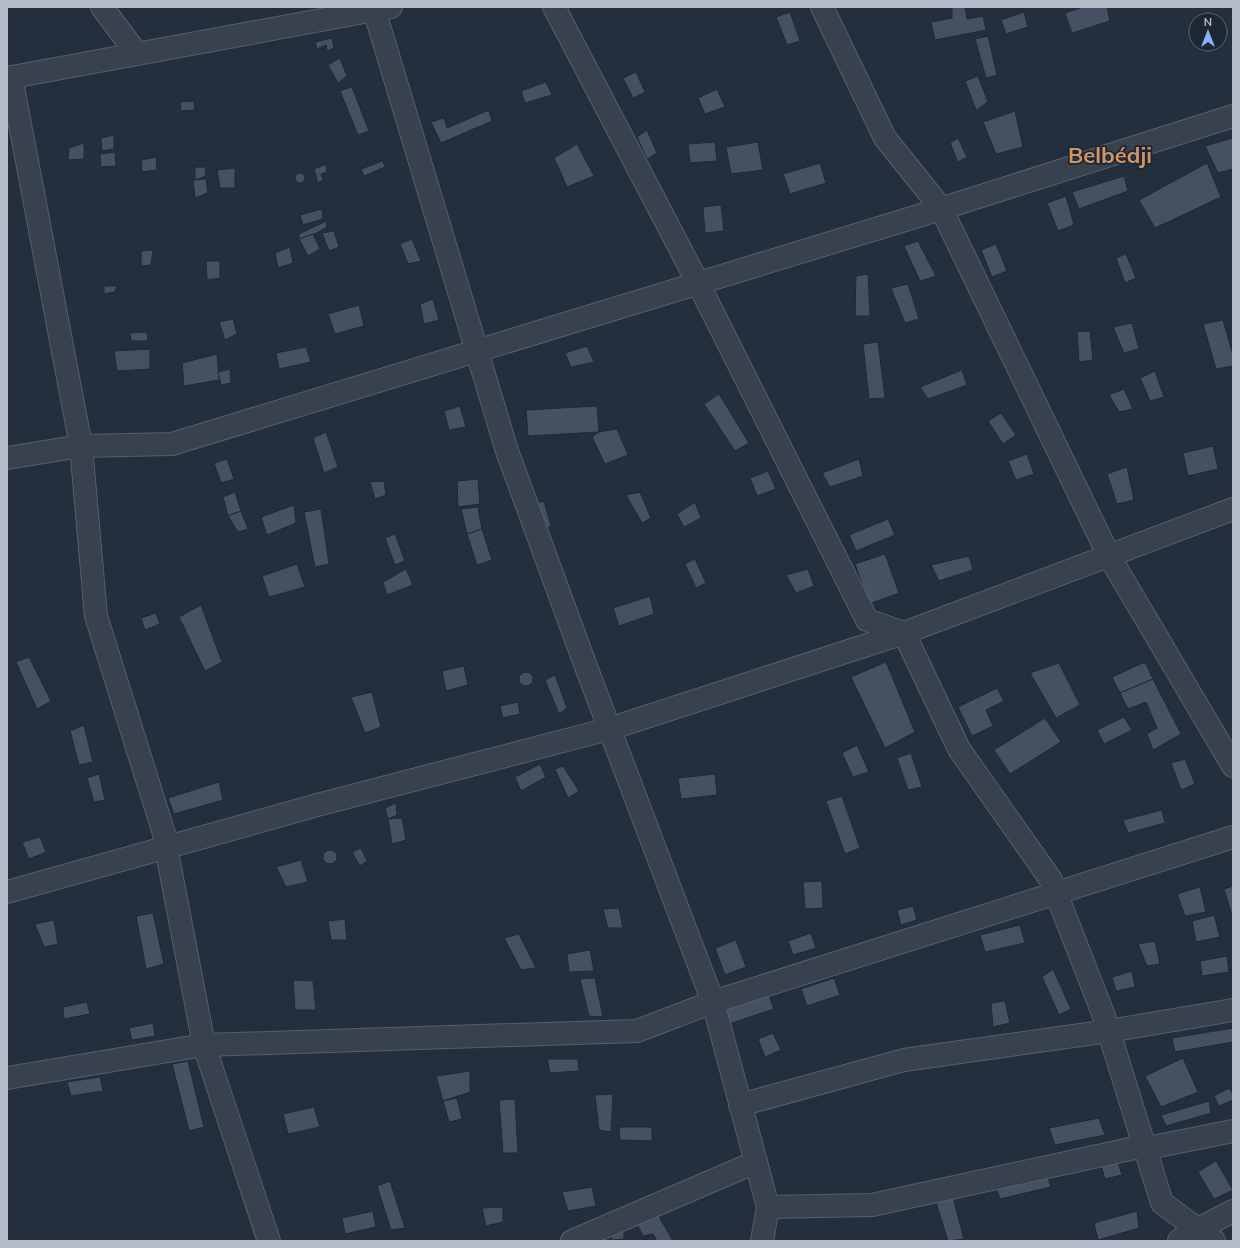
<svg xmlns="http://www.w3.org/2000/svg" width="1240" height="1248" viewBox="0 0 1240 1248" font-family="Mulish,sans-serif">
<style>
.building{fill:#455162;stroke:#1f2835}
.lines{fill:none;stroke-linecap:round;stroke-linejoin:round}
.minor-casing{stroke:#565f6c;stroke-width:24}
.minor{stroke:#38414e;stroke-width:22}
.labels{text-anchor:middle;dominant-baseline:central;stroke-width:3.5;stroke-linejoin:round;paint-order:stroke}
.town-label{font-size:22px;font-weight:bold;fill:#d59563;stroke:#1d2633}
</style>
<rect width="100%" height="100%" fill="#242f3e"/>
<!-- building -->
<g class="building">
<polygon points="952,7 965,7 967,19 983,16 986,30 935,40 931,22 952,18"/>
<polygon points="1083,7 1107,7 1110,21 1072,33 1065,13"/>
<polygon points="790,12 800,41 787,45 776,17"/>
<polygon points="1024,12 1028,27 1006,34 1001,20"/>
<polygon points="988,36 997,75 986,78 975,39"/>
<polygon points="332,38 334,48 327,51 326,45 317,49 315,42"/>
<polygon points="340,58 347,76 338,83 328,65"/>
<polygon points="636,72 645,92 633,98 623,78"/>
<polygon points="978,76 988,102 976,110 965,81"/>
<polygon points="546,82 552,95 525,103 521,91"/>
<polygon points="352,87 369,131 358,135 340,91"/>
<polygon points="717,89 725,107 705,114 698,98"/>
<polygon points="194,101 195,110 181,111 180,102"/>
<polygon points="489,110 492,121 441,143 431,122 444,118 447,128"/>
<polygon points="1015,111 1023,147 996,154 983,122"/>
<polygon points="647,130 657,153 647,159 637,137"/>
<polygon points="114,135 114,149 102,151 101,138"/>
<polygon points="958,138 967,157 958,162 950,143"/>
<polygon points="1233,138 1233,169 1218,173 1205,146"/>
<polygon points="715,142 717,161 690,163 688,144"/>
<polygon points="758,142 763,170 731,174 726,147"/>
<polygon points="84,143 84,159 68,160 69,148"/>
<polygon points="577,144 594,176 567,187 554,158"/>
<polygon points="115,152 116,166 101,167 100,154"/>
<polygon points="156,157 157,170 142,172 141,160"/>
<polygon points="383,161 385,167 364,176 361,169"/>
<polygon points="820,163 826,183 790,194 783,174"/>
<polygon points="1207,163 1221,197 1155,228 1139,200"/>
<polygon points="326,164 327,172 321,174 323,180 318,183 314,169"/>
<polygon points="195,167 205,167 206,176 195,180"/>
<polygon points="235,168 235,188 220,188 217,170"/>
<circle cx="300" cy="178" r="5"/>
<polygon points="1124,176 1128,191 1079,209 1072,192"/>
<polygon points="206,179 208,193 195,198 193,180"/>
<polygon points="1066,196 1074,225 1058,231 1047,203"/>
<polygon points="721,205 724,231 705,233 703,207"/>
<polygon points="322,209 323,219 303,225 300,215"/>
<polygon points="326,221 327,227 317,233 299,239 299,234"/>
<polygon points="334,231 339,247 329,251 322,233"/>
<polygon points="313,234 320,249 308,256 299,239"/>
<polygon points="412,239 421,261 408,264 400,244"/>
<polygon points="918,241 936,276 920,281 904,246"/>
<polygon points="996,244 1007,271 992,277 981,250"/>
<polygon points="290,247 293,263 278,268 275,253"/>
<polygon points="153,250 151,265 141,266 141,251"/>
<polygon points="1126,254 1136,278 1125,283 1116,258"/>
<polygon points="206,261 220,261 220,278 207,280"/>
<polygon points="868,274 870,316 855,316 856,276"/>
<polygon points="908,284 919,319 905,323 891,288"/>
<polygon points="104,286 117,286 115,292 104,294"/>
<polygon points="433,299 439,320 424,324 420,304"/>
<polygon points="359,305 364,326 335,334 328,314"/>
<polygon points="233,319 237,334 225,340 219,322"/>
<polygon points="1223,320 1233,355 1233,366 1216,369 1203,324"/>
<polygon points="1132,323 1139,349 1124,353 1113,327"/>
<polygon points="1090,331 1093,360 1079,362 1077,332"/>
<polygon points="147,332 148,341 131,341 130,333"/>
<polygon points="878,342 885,398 869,399 863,344"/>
<polygon points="587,346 594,362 571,367 565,353"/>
<polygon points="306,347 311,362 279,369 276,353"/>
<polygon points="150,349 150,369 117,371 114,351"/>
<polygon points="217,354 219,380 184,386 182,363"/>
<polygon points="230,369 231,383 221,385 218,372"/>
<polygon points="962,370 967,385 928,399 920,387"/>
<polygon points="1155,371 1164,397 1150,401 1140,378"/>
<polygon points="1124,389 1133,409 1119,412 1109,395"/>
<polygon points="719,394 749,443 735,451 704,404"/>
<polygon points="460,406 466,427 449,430 444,411"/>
<polygon points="597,406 599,432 528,436 526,410"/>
<polygon points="1001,413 1016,435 1003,444 988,421"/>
<polygon points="617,429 628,455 605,464 592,437 599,432"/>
<polygon points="326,432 338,467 324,473 313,438"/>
<polygon points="1213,446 1218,469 1188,476 1183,453"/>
<polygon points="1027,454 1034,474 1016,480 1008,461"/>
<polygon points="227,459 234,479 221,483 214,463"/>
<polygon points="859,459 863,476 830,487 822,473"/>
<polygon points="1127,467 1134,500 1117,504 1107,474"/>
<polygon points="768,471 776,489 757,496 750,478"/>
<polygon points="478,479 480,504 458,507 457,481"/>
<polygon points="384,481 386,495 375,499 370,482"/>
<polygon points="235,492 241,511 228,516 223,497"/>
<polygon points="640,492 651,518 642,523 626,495"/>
<polygon points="544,501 551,526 541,531 531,505"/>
<polygon points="695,502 701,518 684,527 677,514"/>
<polygon points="294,505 296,523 267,535 261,517"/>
<polygon points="478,507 482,529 467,534 461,509"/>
<polygon points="321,509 329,564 315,567 304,512"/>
<polygon points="241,511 248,529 238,532 228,516"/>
<polygon points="888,519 895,535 856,551 849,535"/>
<polygon points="482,529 492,560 477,565 467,534"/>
<polygon points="395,534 405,561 395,565 385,538"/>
<polygon points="885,554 899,593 869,604 855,564"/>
<polygon points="969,556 973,570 939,581 931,565"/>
<polygon points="695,559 706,583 696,588 685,564"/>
<polygon points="297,564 305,587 269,597 262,576"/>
<polygon points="406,569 413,585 387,595 383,582"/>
<polygon points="808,569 814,586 796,593 786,575"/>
<polygon points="650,596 654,614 619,626 613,608"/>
<polygon points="201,605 222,662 205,671 179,617"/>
<polygon points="156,613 160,624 145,630 141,618"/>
<polygon points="29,657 51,701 37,709 16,662"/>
<polygon points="886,662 915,732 885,748 851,677"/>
<polygon points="1145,662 1153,679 1120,693 1112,677"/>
<polygon points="1059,663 1080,705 1056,718 1030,673"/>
<polygon points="464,666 468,685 446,691 442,671"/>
<circle cx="526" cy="679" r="7"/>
<polygon points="555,675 567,708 559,714 545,680"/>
<polygon points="1153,679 1181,734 1153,750 1147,734 1157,728 1146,702 1128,709 1120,693"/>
<polygon points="997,688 1004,701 986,710 993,726 972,736 958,707"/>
<polygon points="372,692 381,727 365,733 351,697"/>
<polygon points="518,702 520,714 503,718 500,706"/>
<polygon points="1124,717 1132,730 1104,744 1097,730"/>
<polygon points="1045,718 1061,742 1010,774 994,750"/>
<polygon points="84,725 93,762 79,765 70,731"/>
<polygon points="857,745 869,772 853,777 842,753"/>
<polygon points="911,753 922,787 908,790 897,758"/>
<polygon points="1185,759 1195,784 1181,790 1171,763"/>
<polygon points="540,764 546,777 521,791 515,777"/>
<polygon points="563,766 579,791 568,798 555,769"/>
<polygon points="99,774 105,800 94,802 87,778"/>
<polygon points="715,774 717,795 681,799 678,778"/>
<polygon points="219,782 223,800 174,814 168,798"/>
<polygon points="842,796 860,848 845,854 826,801"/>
<polygon points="396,803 397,815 388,819 385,808"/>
<polygon points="1162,810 1165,823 1128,833 1123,820"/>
<polygon points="402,818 406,840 392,844 388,819"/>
<polygon points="40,837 46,852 29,859 22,842"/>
<polygon points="361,848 367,861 360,866 352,852"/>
<circle cx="330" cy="857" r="7"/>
<polygon points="301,860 308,882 286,887 276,867"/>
<polygon points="822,881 823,908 805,909 803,882"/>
<polygon points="1233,886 1233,919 1224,889"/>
<polygon points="1200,887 1206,912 1185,916 1177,894"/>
<polygon points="913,906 917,920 901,925 897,910"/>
<polygon points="619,908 623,928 608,928 603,909"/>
<polygon points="153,913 164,964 146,969 136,916"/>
<polygon points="1214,915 1220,937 1196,942 1192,921"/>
<polygon points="345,919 347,940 331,940 328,921"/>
<polygon points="54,920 58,944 44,947 35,924"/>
<polygon points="1020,925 1025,943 985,952 980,935"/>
<polygon points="811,933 816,948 793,955 788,941"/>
<polygon points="519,934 536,968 521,970 504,938"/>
<polygon points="736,940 746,967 725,975 715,948"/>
<polygon points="1155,941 1160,964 1147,966 1138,944"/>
<polygon points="590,950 594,971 569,972 567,954"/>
<polygon points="1227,956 1229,972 1202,976 1200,961"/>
<polygon points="1053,969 1071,1009 1059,1015 1042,977"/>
<polygon points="1132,971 1135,987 1116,991 1112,977"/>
<polygon points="595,978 603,1017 589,1016 580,979"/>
<polygon points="834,978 840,995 807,1006 801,989"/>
<polygon points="293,980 313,981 316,1010 295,1010"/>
<polygon points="769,995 774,1009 723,1026 717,1010"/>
<polygon points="1005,1001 1010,1023 993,1027 991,1003"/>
<polygon points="87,1002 90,1014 64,1019 63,1007"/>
<polygon points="153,1023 155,1036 132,1040 129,1028"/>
<polygon points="1233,1028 1233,1042 1175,1052 1172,1038"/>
<polygon points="773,1033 781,1050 765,1057 758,1039"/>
<polygon points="1183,1058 1198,1092 1161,1107 1145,1076"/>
<polygon points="547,1059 578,1059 579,1071 550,1073"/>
<polygon points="188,1061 204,1127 189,1131 172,1064"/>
<polygon points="470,1071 470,1092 443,1101 436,1076"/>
<polygon points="100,1077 103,1091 71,1096 67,1082"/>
<polygon points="1229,1088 1233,1094 1233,1100 1219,1106 1214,1096"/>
<polygon points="613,1094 611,1132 599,1130 595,1095"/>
<polygon points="457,1098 462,1119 449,1122 443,1101"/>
<polygon points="515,1099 518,1153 503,1153 499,1100"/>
<polygon points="1209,1101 1211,1113 1166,1126 1161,1115"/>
<polygon points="314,1107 320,1127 288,1134 283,1114"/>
<polygon points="1099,1118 1105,1135 1055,1145 1049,1128"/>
<polygon points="619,1127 652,1127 652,1141 620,1140"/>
<polygon points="1117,1159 1122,1175 1105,1179 1101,1165"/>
<polygon points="1216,1161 1233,1190 1214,1199 1198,1172"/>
<polygon points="1047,1174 1051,1187 1000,1199 996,1187"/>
<polygon points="390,1181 405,1228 391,1230 377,1186"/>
<polygon points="592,1187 596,1206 568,1211 562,1192"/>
<polygon points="951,1190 964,1239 948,1241 934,1196"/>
<polygon points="503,1207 503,1222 486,1226 482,1208"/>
<polygon points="373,1211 376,1227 345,1234 342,1218"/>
<polygon points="1137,1211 1139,1228 1098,1240 1094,1223"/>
<polygon points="657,1213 673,1241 657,1241 653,1234 643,1236 637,1224"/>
<polygon points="624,1230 624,1239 612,1240 611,1232"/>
</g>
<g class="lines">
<defs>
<g id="minor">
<polyline points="102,7 137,54"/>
<polyline points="372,7 374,9 507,451 585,664 713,1002 768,1207 762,1241"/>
<polyline points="554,7 698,283 867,620 904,633 959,749 1051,880 1104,1016 1162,1203 1214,1241"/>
<polyline points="822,7 885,138 941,208 1109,556 1233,766"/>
<polyline points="11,77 81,446 96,616 166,840 166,847 204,1045 269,1241"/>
<polyline points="7,78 391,7"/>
<polyline points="7,458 81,446 172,444 915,217 1233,116"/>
<polyline points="7,892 321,804 609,729 904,633 1233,509"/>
<polyline points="7,1078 204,1045 637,1031 713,1002 1233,837"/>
<polyline points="740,1105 904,1060 1109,1031 1233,1010"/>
<polyline points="768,1207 872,1205 1144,1146 1153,1147 1233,1131"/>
<polyline points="572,1241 756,1162"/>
<polyline points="1179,1241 1185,1236 1233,1211"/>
</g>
</defs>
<!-- minor casing -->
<use href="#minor" class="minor-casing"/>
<!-- minor -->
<use href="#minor" class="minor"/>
</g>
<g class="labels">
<!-- town labels -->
<g class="town-label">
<text x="1110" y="155">Belbédji</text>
</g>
</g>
<!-- border -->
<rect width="1240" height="1248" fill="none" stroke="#b4bcc9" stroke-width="16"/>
<!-- north arrow -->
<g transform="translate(1208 32)"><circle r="19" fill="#1d2633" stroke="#59626f"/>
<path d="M0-3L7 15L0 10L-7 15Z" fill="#8ab4f8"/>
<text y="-6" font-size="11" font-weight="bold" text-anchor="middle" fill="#b4bcc9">N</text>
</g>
</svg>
